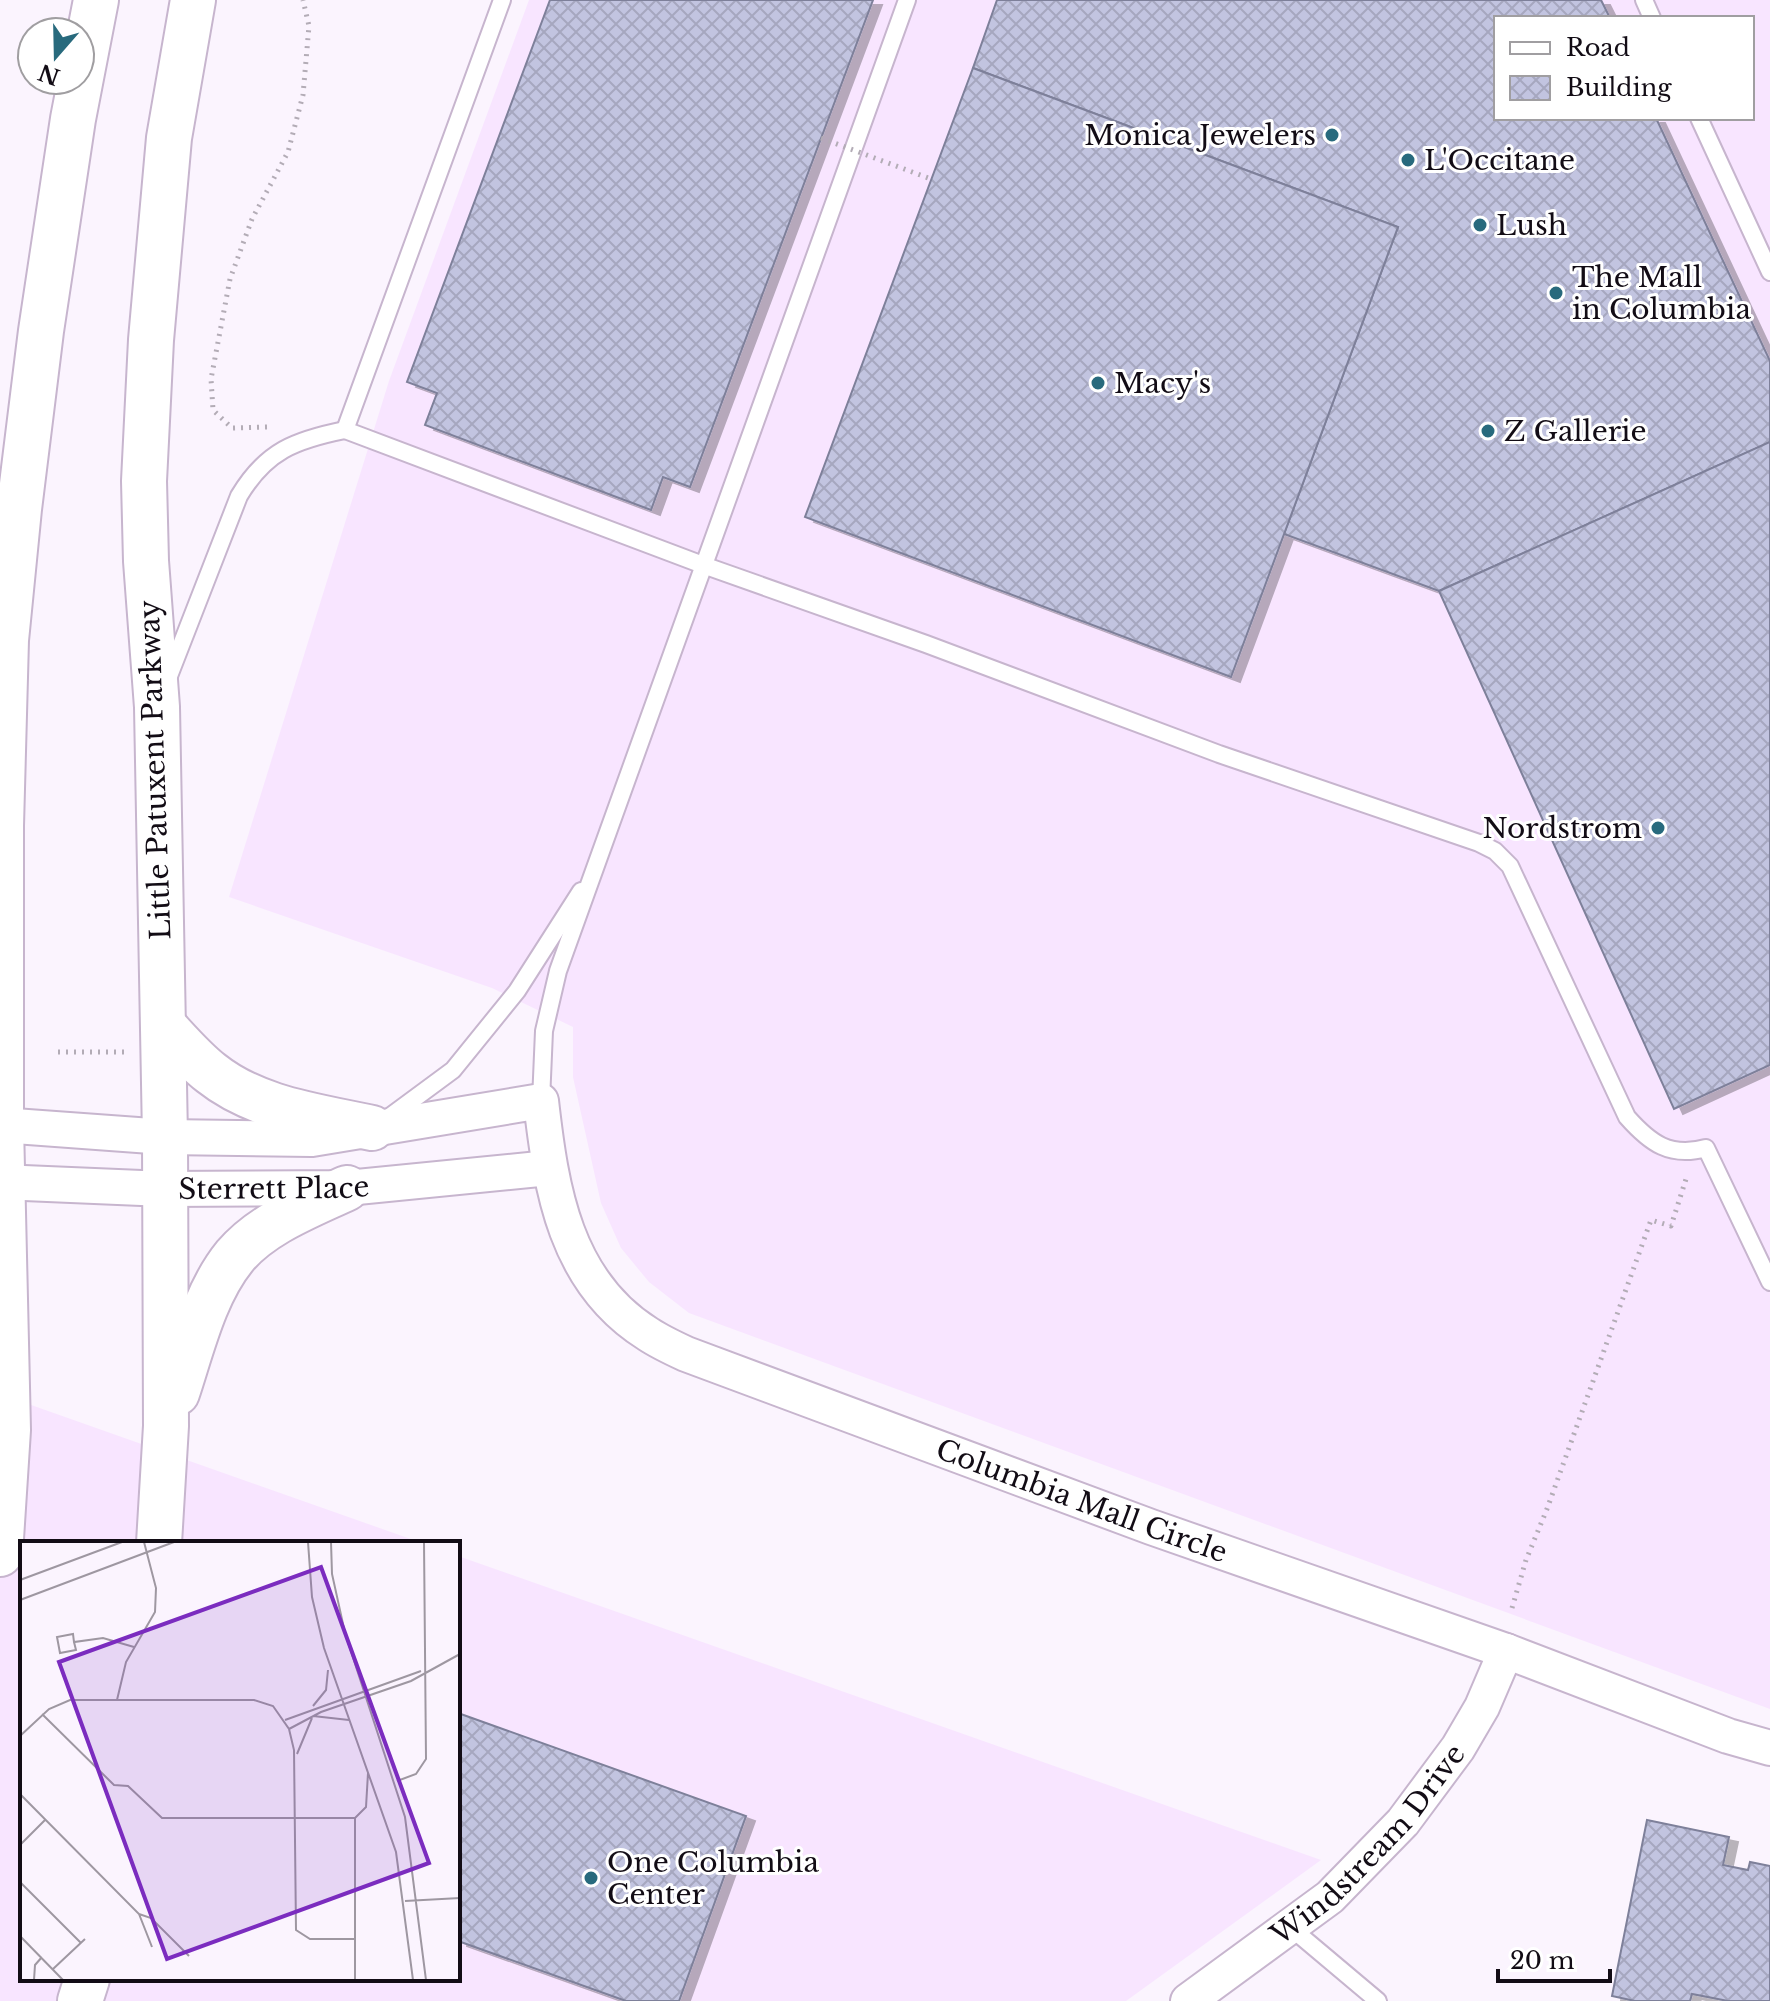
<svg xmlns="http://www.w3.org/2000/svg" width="1770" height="2001" viewBox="0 0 1770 2001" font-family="'Libre Baskerville',serif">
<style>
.built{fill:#f8e5ff;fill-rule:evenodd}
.building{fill:url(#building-cross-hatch);stroke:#7e809a;stroke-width:2;filter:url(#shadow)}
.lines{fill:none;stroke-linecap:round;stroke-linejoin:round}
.lane-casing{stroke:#c7b5ce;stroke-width:20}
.street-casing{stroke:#c7b5ce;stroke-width:38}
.secondary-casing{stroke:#c7b5ce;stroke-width:48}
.path{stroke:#b3acb6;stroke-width:5;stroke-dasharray:2 6;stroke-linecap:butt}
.lane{stroke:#fff;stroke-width:16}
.street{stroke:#fff;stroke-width:34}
.secondary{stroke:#fff;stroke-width:44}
.path-bridge{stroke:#b3acb6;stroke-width:5;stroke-dasharray:2 6;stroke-linecap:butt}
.poi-dot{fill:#286a7d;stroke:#fff;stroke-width:3}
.labels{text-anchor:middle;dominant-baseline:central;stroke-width:6;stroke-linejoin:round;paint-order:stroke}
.poi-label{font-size:28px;fill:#120c15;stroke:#fff;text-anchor:start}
.street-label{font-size:28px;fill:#120c15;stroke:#fff}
.inset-road{fill:none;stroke:#9e97a1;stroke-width:2}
.view{fill:#7b2cbf;fill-opacity:0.15;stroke:#7b2cbf;stroke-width:4}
.inset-edge{fill:none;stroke:#120c15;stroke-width:4}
</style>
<defs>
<pattern id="building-cross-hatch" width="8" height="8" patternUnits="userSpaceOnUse" patternTransform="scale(2)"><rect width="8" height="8" fill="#c2c4e0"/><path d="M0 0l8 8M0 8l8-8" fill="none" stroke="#a6a7bf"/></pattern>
<filter id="shadow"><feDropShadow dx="9" dy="5" stdDeviation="0" flood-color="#0004"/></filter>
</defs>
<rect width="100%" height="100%" fill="#fbf4fe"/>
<!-- built -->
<g class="built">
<path d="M529 0H1770V1709L689 1313 649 1282 621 1248 601 1203 573 1077V1027L492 988 229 897 389 381ZM1496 18H1752V118H1496Z"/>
<polygon points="0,1394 422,1543 22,1543 22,1979 458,1979 458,1556 1321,1860 1126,2001 0,2001"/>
</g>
<!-- building -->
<g class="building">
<polygon points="550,0 873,0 690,487 663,477 651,510 425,425 437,393 407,382"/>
<polygon points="997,0 1601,0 1610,18 1496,18 1496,118 1656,118 1770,361 1770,442 1439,591 1284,534 1398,227 973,68"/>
<polygon points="973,68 1398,227 1231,677 805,517"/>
<polygon points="1770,442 1770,1065 1674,1109 1439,591"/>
<polygon points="458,1713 746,1816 679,2001 626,2001 458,1941"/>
<polygon points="1647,1820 1729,1837 1723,1865 1748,1870 1750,1862 1770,1866 1770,2001 1728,2001 1692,1994 1690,2001 1635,2001 1612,1996"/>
</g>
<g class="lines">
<defs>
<g id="lane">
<path d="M502 0 345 430 703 565 926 644 1219 754 1479 843 1495 851 1510 866 1627 1117C1650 1143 1670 1158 1706 1148L1770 1282"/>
<polyline points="1644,0 1652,18"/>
<polyline points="1699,118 1770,272"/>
<path d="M169 676 239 496C266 451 295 440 345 430"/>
<polyline points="541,1101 544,1031 558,971 907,0"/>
<polyline points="388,1118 453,1070 517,991 581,891"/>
<polyline points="1290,1927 1378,2001"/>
</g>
<g id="street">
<path id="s1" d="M0 1125 165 1137 312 1139 541 1101C551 1189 565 1282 648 1334 660 1342 673 1348 686 1354L1151 1527 1506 1651 1728 1736 1770 1748"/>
<path id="s2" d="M0 1182 165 1189 347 1188 549 1168"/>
<path id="s3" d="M1188 2001 1330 1897 1403 1822 1458 1748 1482 1707 1506 1651"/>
</g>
<g id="secondary">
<path d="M163 1025C178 1041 193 1059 211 1073 256 1109 317 1116 372 1128"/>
<path d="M177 1393C192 1348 204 1294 235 1256 263 1223 309 1206 347 1188"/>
<polyline points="159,1543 166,1426 165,1137 157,707 146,561 144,481 151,340 169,138 193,0"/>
<polyline points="0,1554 8,1430 1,1125 1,826 6,640 19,509 41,331 73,119 96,0"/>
<polyline points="80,2001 87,1979"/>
</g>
</defs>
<!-- lane casing -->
<use href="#lane" class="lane-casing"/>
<!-- street casing -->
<use href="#street" class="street-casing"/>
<!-- secondary casing -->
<use href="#secondary" class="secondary-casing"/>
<!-- path -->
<g class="path">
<polyline points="267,427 232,428 213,410 211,379 230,279 252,219 288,152 303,95 309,26 303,0"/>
<polyline points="58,1052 125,1052"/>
<polyline points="1512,1608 1526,1560 1547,1509 1651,1220 1671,1226 1686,1179"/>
</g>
<!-- lane -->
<use href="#lane" class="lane"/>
<!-- street -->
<use href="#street" class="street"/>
<!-- secondary -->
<use href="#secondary" class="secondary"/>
<!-- path-bridge -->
<polyline class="path-bridge" points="821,138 931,179"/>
</g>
<!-- markers -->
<g class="poi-dot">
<circle cx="1332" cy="135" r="8"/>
<circle cx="1408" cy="160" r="8"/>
<circle cx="1480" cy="225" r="8"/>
<circle cx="1556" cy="293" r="8"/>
<circle cx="1098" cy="383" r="8"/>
<circle cx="1488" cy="431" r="8"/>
<circle cx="1658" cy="828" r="8"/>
<circle cx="591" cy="1878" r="8"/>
</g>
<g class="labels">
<!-- poi labels -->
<g class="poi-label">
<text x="1316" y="135" text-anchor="end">Monica Jewelers</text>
<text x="1424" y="160">L'Occitane</text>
<text x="1496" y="225">Lush</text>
<text x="1572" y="277">The Mall<tspan x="1572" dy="32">in Columbia</tspan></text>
<text x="1114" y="383">Macy's</text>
<text x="1504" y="431">Z Gallerie</text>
<text x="1642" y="828" text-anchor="end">Nordstrom</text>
<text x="607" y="1862">One Columbia<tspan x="607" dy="32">Center</tspan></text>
</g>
<!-- street labels -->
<g class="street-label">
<text transform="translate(155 770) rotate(-92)">Little Patuxent Parkway</text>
<text stroke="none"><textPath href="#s2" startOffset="274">Sterrett Place</textPath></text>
<text stroke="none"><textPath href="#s1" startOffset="1276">Columbia Mall Circle</textPath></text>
<text stroke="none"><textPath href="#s3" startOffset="240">Windstream Drive</textPath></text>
</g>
</g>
<!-- overview -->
<g transform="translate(20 1541)">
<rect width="440" height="440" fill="#fbf4fe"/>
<path class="inset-road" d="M288 1 292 56 304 107 376 311 393 439M311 1 312 33 325 92 385 276 406 439M0 39 102 1M0 59 154 1M54 101 56 109 40 112 37 96 53 93 54 101 83 97 114 106M97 159 106 121 135 71 136 47 124 1M293 165 306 149 308 129M22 173 94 244 108 245 142 277H335V439M293 175 329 179M265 179 401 130M269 188 301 171 391 140 440 113M0 195 29 168 50 159H234L253 165 269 188 274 209 276 389 290 398H335M277 213 292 177M377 240 396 233 406 218 404 1M0 253 119 373 132 406M335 277 346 266 348 232M0 304 26 278M0 341 61 402M385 360 440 357M119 373 131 377 169 415M0 395 43 439M33 428 65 398M14 439 15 424 22 416"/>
<path class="view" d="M301 26 409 322 147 418 39 121Z"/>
<rect width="440" height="440" class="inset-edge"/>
</g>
<!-- legend -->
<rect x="1494" y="16" width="260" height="104" fill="#ffffff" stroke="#a09ea1" stroke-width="2"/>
<rect x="1510" y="42" width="40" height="12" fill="#ffffff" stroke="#a09ea1" stroke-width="2"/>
<text x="1566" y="56" font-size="24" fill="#120c15">Road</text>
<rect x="1510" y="76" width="40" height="24" fill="url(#building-cross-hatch)" stroke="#a09ea1" stroke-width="2"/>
<text x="1566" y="96" font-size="24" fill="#120c15">Building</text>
<!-- north arrow -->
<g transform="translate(56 56) rotate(200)"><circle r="38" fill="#ffffff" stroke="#a09ea1" stroke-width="2"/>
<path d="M0-6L14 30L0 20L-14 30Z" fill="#286a7d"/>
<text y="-12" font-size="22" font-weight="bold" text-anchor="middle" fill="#120c15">N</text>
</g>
<!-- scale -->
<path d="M1498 1969v12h112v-12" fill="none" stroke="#120c15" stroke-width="4"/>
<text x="1510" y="1969" font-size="24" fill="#120c15" stroke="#ffffff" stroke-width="6" paint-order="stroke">20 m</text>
</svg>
